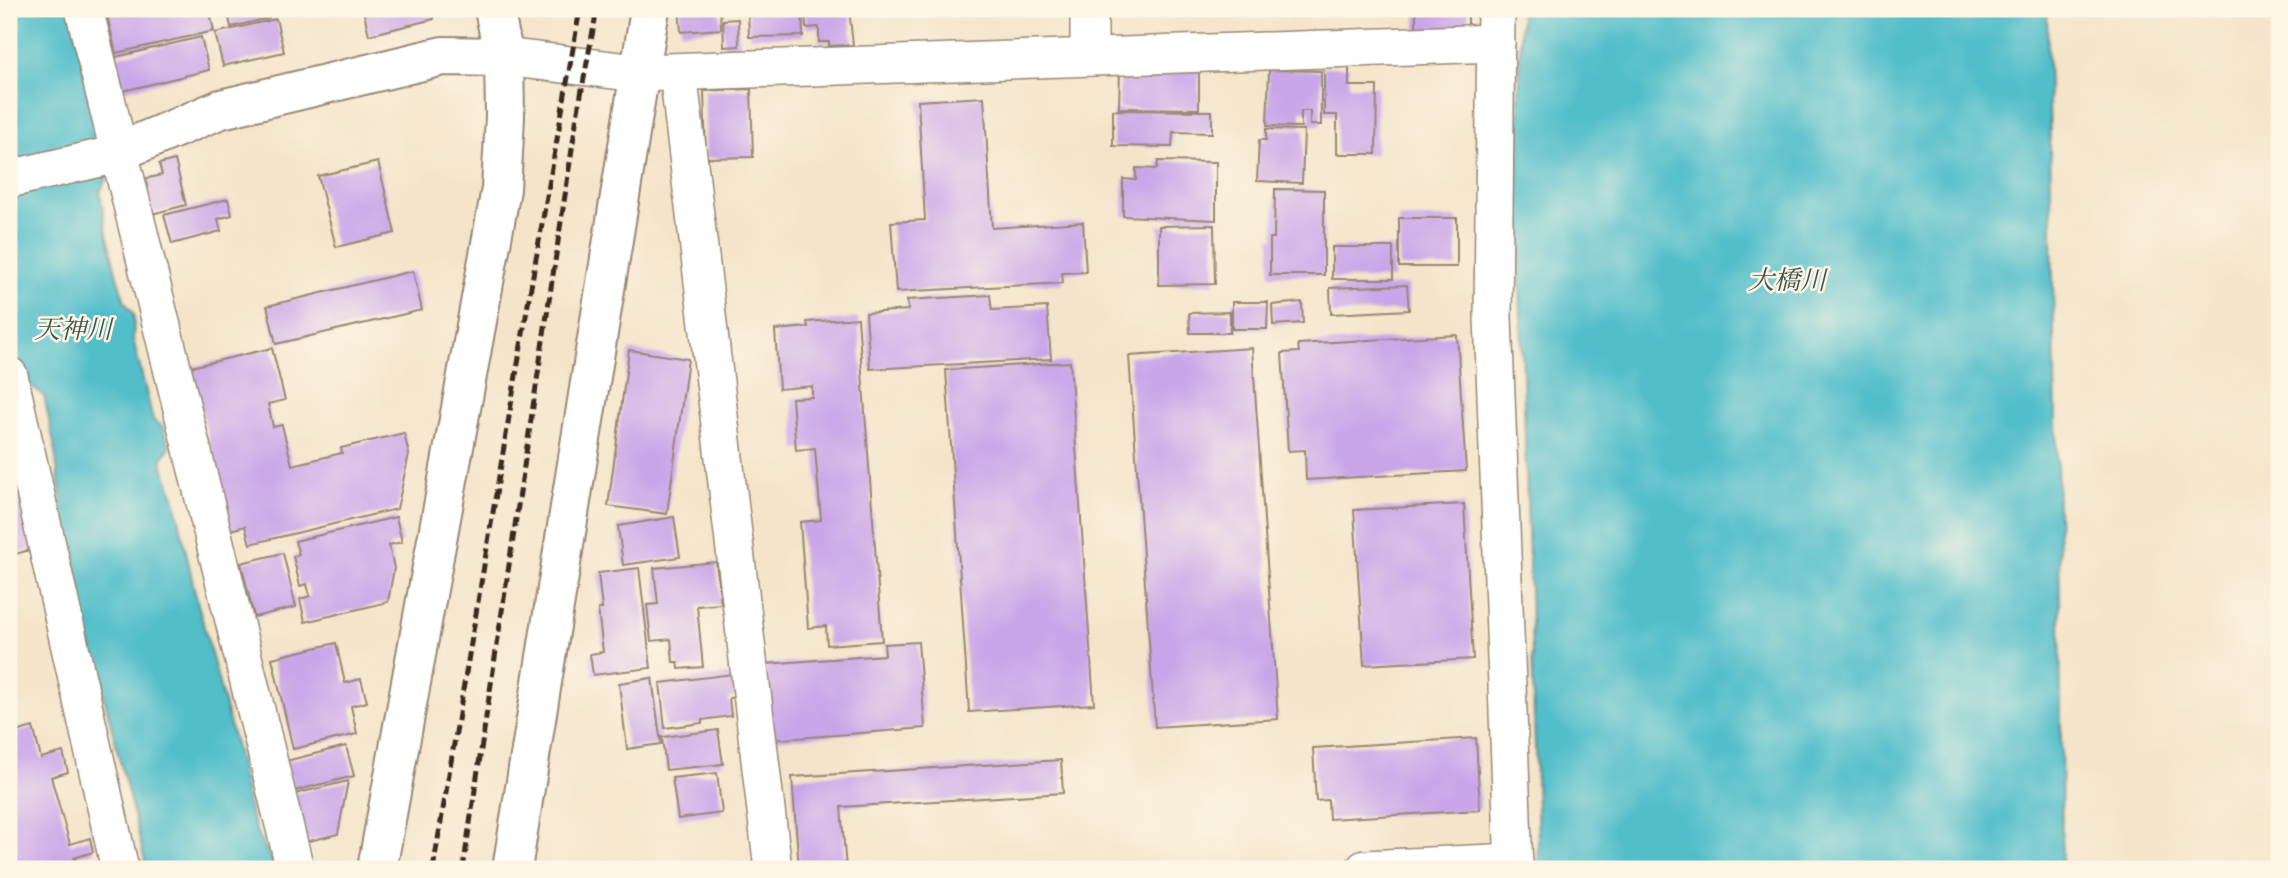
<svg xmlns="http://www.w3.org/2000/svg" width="2288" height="878" viewBox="0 0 2288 878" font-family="'IM FELL DW Pica','Noto Serif JP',serif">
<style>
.water{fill:#51beca;stroke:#467474;stroke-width:2}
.building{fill:#c9a6e9}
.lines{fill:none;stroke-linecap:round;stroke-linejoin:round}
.minor-casing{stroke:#988774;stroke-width:40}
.tertiary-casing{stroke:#988774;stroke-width:42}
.minor{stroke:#fff;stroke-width:37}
.tertiary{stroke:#fff;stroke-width:38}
.rail{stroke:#3b2a1e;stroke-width:5;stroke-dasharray:10 5;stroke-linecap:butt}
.labels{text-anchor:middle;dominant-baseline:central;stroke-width:5;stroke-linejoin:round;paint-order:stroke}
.water-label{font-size:26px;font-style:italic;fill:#425652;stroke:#fcf5e5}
</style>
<rect width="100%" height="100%" fill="#fcf5e5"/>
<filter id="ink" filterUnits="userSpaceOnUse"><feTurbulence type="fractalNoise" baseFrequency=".0143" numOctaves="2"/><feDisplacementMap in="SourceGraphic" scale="14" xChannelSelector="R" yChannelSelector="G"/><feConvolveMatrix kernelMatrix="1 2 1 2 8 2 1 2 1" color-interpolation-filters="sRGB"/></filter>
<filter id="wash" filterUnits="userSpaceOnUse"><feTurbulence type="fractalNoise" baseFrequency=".00686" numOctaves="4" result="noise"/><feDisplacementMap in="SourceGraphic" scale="28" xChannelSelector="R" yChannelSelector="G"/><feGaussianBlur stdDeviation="1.57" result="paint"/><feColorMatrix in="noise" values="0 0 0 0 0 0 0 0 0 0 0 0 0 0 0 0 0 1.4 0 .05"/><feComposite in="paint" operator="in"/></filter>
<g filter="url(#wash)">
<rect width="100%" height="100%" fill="#f4e4c9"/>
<!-- water -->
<g class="water">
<polygon points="9,9 70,9 108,176 100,192 106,228 116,273 125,302 134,315 133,339 153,420 162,426 170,447 161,460 175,500 195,593 237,752 251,817 259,838 272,859 274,869 147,869 68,553 54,443 44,396 24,380 9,317"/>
<polygon points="1521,9 2047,9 2060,602 2062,869 1539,869 1517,190"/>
</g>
<g id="blocks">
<!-- building -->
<g class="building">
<polygon points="114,9 209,9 214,31 116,53 106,11"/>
<polygon points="227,9 291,9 291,10 269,15 269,18 231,27"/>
<polygon points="363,9 431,9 434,19 369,35"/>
<polygon points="679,9 720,9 721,29 681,32"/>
<polygon points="748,9 802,9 803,36 749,37"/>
<polygon points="805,9 849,9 853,45 829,46 829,42 819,42 819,27 806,28"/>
<polygon points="1416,9 1468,9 1468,32 1416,33"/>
<polygon points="276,19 284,52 223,66 215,33"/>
<polygon points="738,19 739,46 724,47 723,20"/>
<polygon points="201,37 209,70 119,92 111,58"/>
<polygon points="1324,67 1349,67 1349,86 1377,86 1376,154 1337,154 1337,115 1324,115"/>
<polygon points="1120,68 1199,69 1199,109 1119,108"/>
<polygon points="1269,70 1321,71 1321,125 1310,125 1310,111 1301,111 1301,127 1267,126"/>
<polygon points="751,89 753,157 706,158 704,91"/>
<polygon points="984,97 992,228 1083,222 1086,272 1062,273 1063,283 896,292 891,222 925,220 918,101"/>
<polygon points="1113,110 1212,111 1212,133 1173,132 1172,147 1113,146"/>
<polygon points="1266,129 1304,130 1302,183 1257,181 1259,140 1266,140"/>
<polygon points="175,160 186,205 152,214 144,179 162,175 159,164"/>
<polygon points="1158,161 1216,162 1216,220 1123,216 1123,179 1136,180 1136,168 1157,169"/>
<polygon points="378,162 395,233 336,247 318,176"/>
<polygon points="1275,189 1324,190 1324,275 1270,275 1270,238 1274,238"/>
<polygon points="228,199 232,215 218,219 221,231 172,244 164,215"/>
<rect x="1399" y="218" width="58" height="49"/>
<polygon points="1214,225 1215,284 1159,285 1159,226"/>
<rect x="1332" y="247" width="61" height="32"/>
<polygon points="413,271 422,310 276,344 267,306"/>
<polygon points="1407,285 1409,310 1331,314 1330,288"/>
<polygon points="990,295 992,310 1047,307 1051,359 870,369 866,313 908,310 907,300"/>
<polygon points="1232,302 1268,302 1267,329 1232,329"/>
<polygon points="1302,302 1303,323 1273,325 1272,305"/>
<polygon points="1230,312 1230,333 1190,333 1189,313"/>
<polygon points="858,318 882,641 827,645 826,626 808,628 800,522 821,520 815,448 796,450 792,398 812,397 812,386 779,389 775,330 808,327 807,322"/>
<polygon points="1457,335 1466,471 1306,480 1305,450 1288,451 1282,353 1299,352 1298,344"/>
<polygon points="272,348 285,400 268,404 273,427 282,425 292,465 342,453 341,448 404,433 409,454 397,509 250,544 245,526 231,530 191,367"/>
<polygon points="1252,348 1278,719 1155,727 1129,356"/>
<polygon points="629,350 688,359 667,514 608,506"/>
<polygon points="1070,362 1094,704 969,712 946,370"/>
<polygon points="14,461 43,546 9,556 9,463"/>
<polygon points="1464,504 1473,659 1364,665 1354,510"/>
<polygon points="396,517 402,542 389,545 394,568 388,602 305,622 300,599 310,596 307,584 300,586 293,556 299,555 295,541"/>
<polygon points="674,517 680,557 623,565 618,526"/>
<polygon points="283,553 296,607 254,617 241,563"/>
<polygon points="716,562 721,604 697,606 703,667 679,669 678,662 673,662 671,639 651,641 647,605 658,604 654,568"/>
<polygon points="639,568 651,668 593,675 590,654 603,652 598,609 602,609 598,573"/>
<polygon points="918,642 925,728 771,740 765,664 885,655 884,644"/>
<polygon points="336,643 345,683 361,679 367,702 351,706 357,734 293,749 272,658"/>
<polygon points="732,674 735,697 729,698 731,716 702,720 702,723 665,728 660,683"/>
<polygon points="652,678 661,744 627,749 619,683"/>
<polygon points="33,727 41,758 63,752 68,772 51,777 70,844 90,838 93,852 74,858 78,869 9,869 9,734"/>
<polygon points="718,730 723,764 666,770 662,737"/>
<polygon points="1476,738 1480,810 1329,819 1328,800 1316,801 1313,748"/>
<polygon points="346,746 354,776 294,791 286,761"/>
<polygon points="1061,760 1063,793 841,807 846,869 799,869 792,777"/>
<polygon points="717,773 722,813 678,819 672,778"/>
<polygon points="348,781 338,834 301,843 290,795"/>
</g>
</g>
</g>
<g filter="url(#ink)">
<use href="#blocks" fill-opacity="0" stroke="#988774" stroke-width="2"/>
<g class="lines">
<defs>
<g id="minor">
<polyline points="84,9 295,869"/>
<polyline points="1496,9 1493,317 1514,869"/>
<polyline points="504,57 638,73 1496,43"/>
<polyline points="1089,57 1089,9"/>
<polyline points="678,72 773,869"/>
<polyline points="9,179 109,156"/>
<polyline points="9,376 120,869"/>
<polyline points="1365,869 1514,862"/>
</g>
<g id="tertiary">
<polyline points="109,156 221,109 443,56 504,57"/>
<polyline points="377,869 501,189 505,117 504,57 494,9"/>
<polyline points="512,869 650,9"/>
</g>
</defs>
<!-- minor casing -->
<use href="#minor" class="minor-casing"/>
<!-- tertiary casing -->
<use href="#tertiary" class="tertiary-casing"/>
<!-- minor -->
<use href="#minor" class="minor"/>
<!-- tertiary -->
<use href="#tertiary" class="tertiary"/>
<!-- rail -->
<g class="rail">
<polyline points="433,869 529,298 580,9"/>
<polyline points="463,869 577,116 597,9"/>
</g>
</g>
</g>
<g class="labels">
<!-- water labels -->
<g class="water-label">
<text x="1787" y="281">大橋川</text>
<text x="73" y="330">天神川</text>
</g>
</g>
<!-- margin -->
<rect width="2288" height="878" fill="none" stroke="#fcf5e5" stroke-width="35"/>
</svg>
